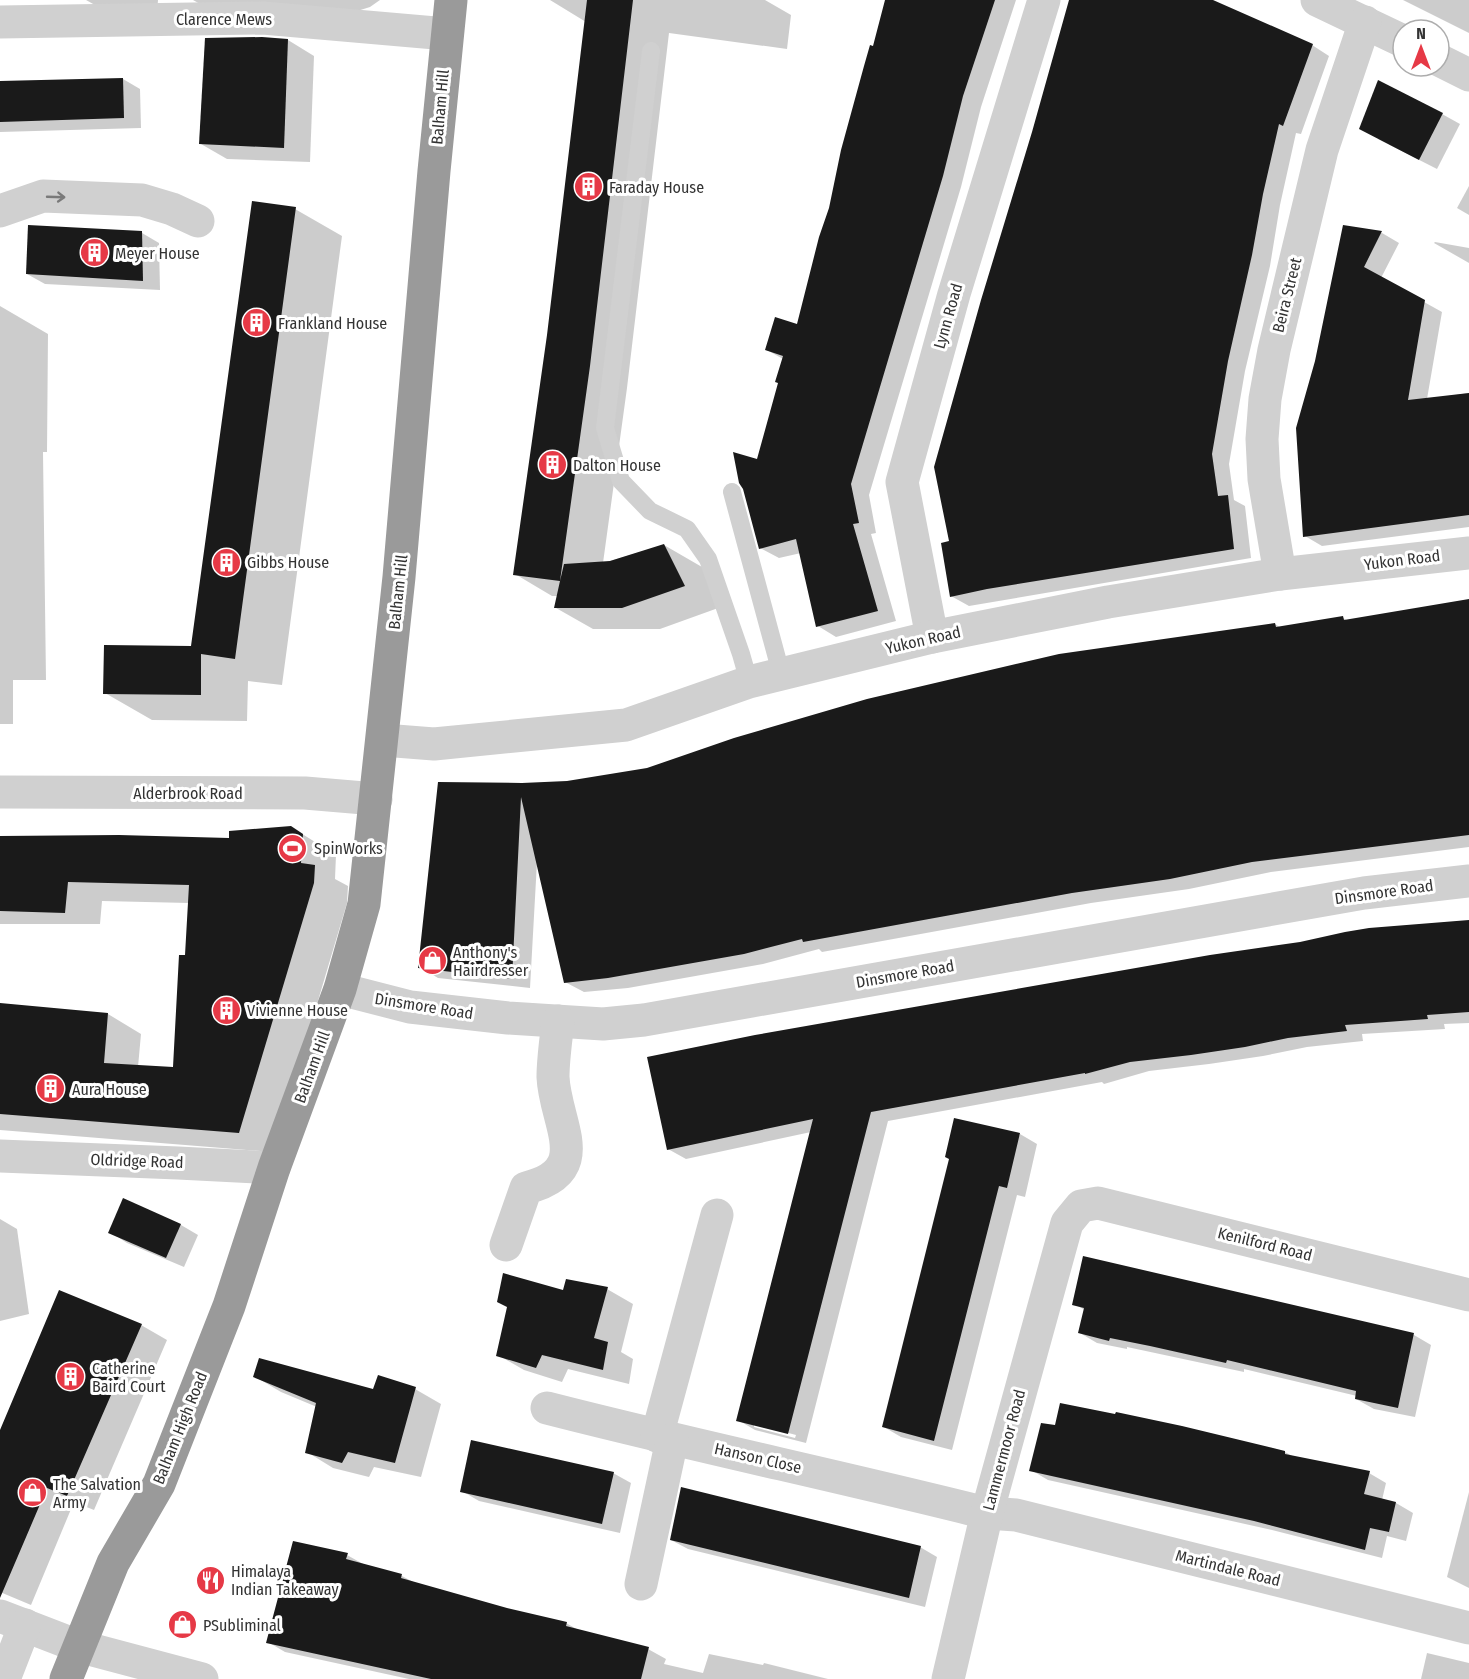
<svg xmlns="http://www.w3.org/2000/svg" width="1469" height="1679" viewBox="0 0 1469 1679" font-family="'Fira Sans Condensed',sans-serif">
<style>
.shadow{fill:#0003;fill-rule:evenodd}
.building{fill:#1a1a1a}
.lines{fill:none;stroke-linecap:round;stroke-linejoin:round}
.lane{stroke:#d0d0d0;stroke-width:18}
.street{stroke:#d0d0d0;stroke-width:33}
.highway{stroke:#9a9a9a;stroke-width:33}
.oneway{stroke:#7a7a7a}
.labels{text-anchor:middle;dominant-baseline:central;stroke-width:6;stroke-linejoin:round;paint-order:stroke}
.street-label{font-size:16px;fill:#333;stroke:#fff}
.poi-label{font-size:16px;fill:#333;stroke:#fff;text-anchor:start}
</style>
<rect width="100%" height="100%" fill="#fff"/>
<!-- shadow -->
<g class="shadow">
<polygon points="86,0 158,0 157,13 111,14"/>
<polygon points="193,0 380,0 370,7 354,12 209,9"/>
<polygon points="550,0 765,0 791,15 787,49 669,33 627,388 603,563 664,545 702,567 721,607 660,629 593,629 556,608 558,596 552,596 515,574 548,335 586,22"/>
<polygon points="887,0 1016,0 981,107 961,187 869,495 876,533 871,534 896,621 836,637 818,626 801,553 779,558 760,548 758,460 779,383 783,359 767,350 799,325"/>
<polygon points="1070,0 1211,0 1312,45 1329,56 1301,134 1296,133 1280,205 1270,266 1245,371 1229,464 1234,500 1245,506 1251,558 969,606 951,596 951,542 1034,132"/>
<polygon points="1403,0 1469,0 1469,33"/>
<polygon points="262,38 288,40 314,56 310,162 227,159 201,144"/>
<polygon points="123,79 140,89 141,128 0,132 0,82"/>
<polygon points="1442,114 1460,124 1437,169 1378,139"/>
<polygon points="1469,186 1469,215 1457,208"/>
<polygon points="295,209 342,236 282,685 248,681 247,721 152,720 105,693 193,648"/>
<polygon points="1344,226 1382,233 1399,243 1381,278 1442,312 1427,399 1469,393 1469,527 1322,546 1305,536 1316,361"/>
<polygon points="142,233 159,243 160,290 45,284 27,274"/>
<polygon points="1435,242 1469,248 1469,263 1434,243"/>
<polygon points="0,306 48,334 47,452 43,452 46,680 13,680 13,724 0,724"/>
<polygon points="1469,601 1469,847 1271,872 1189,889 1091,903 822,952 819,949 763,964 628,988 584,992 565,982 537,862 530,988 438,978 420,967 522,785 567,782 647,770 1275,624 1281,628 1343,618 1348,621"/>
<polygon points="291,827 336,855 335,879 348,886 347,903 273,1152 0,1130 0,1005 108,1014 141,1034 138,1067 174,1069 186,957 189,903 102,901 100,924 0,924 0,836 230,839"/>
<path d="M1469 922V1023L1444 1024 1445 1029 1362 1034 1363 1041 1307 1047 1263 1056 1209 1064 1149 1071 1104 1084 1102 1082 888 1121 806 1443 755 1430 738 1420 811 1132 686 1159 668 1149ZM754 1424 796 1435 795 1438 754 1427Z"/>
<polygon points="1020,1134 1037,1144 1025,1197 1017,1195 952,1450 901,1437 884,1427"/>
<polygon points="124,1200 181,1225 198,1235 184,1267 127,1243 110,1232"/>
<polygon points="0,1219 17,1229 29,1314 0,1321"/>
<polygon points="607,1289 633,1304 621,1352 633,1359 629,1384 568,1369 562,1382 524,1370 498,1355 564,1292"/>
<polygon points="1074,1304 1414,1335 1431,1345 1415,1417 1374,1409 1356,1399 1357,1396 1244,1369 1244,1372 1127,1347 1127,1349 1097,1343 1080,1333 1085,1310"/>
<polygon points="141,1325 167,1340 94,1510 74,1502 31,1605 0,1592 0,1434"/>
<polygon points="254,1376 374,1391 415,1389 441,1404 421,1477 374,1467 369,1477 333,1468 307,1452 317,1407 281,1392"/>
<polygon points="1285,1452 1294,1457 1369,1473 1386,1483 1382,1500 1396,1503 1413,1513 1406,1541 1387,1536 1382,1558 1272,1530 1048,1480 1031,1470"/>
<polygon points="613,1473 631,1483 620,1533 479,1501 462,1491"/>
<polygon points="1469,1492 1469,1588 1447,1577"/>
<polygon points="671,1540 920,1547 937,1557 925,1607 688,1549"/>
<polygon points="294,1543 347,1555 365,1565 402,1576 417,1584 506,1609 566,1623 580,1631 648,1649 666,1659 664,1664 703,1673 709,1654 763,1665 764,1663 828,1679 409,1679 285,1652 268,1642"/>
<polygon points="1427,1653 1469,1663 1469,1679 1421,1679"/>
</g>
<!-- building -->
<g class="building">
<polygon points="587,0 633,0 590,366 560,581 564,564 610,561 664,544 685,586 622,608 554,608 560,581 513,575 547,335"/>
<polygon points="885,0 995,0 963,96 943,176 851,484 859,523 853,524 878,611 816,627 796,539 759,549 743,489 739,483 733,452 757,459 778,383 775,382 783,356 765,350 775,317 797,324 819,237 829,208 841,150 864,66 870,45 873,46"/>
<polygon points="1069,0 1213,0 1313,44 1283,126 1279,124 1263,194 1252,255 1228,361 1212,454 1218,496 1228,495 1234,549 987,589 950,597 941,543 949,541 934,467 981,300 1032,132"/>
<polygon points="262,37 288,39 284,148 199,144 205,38"/>
<polygon points="123,78 124,118 0,122 0,81"/>
<polygon points="1378,80 1443,113 1419,160 1359,129"/>
<polygon points="252,201 296,207 235,659 201,654 201,695 103,694 104,645 191,646"/>
<polygon points="28,225 142,231 143,281 26,274"/>
<polygon points="1343,225 1382,231 1364,267 1425,300 1408,400 1469,393 1469,515 1303,537 1296,428 1315,361"/>
<polygon points="1469,599 1469,835 1252,862 1170,879 1072,893 803,942 802,939 744,954 608,978 564,983 521,797 512,979 418,968 438,782 522,783 567,781 647,768 734,738 867,699 1059,654 1275,623 1276,627 1343,616 1344,620"/>
<polygon points="291,826 303,834 301,863 315,865 314,883 239,1133 0,1114 0,1003 108,1013 104,1063 173,1067 179,955 185,955 189,885 68,882 65,913 0,911 0,836 119,835 229,838 229,831"/>
<polygon points="1469,920 1469,1012 1427,1015 1428,1019 1345,1025 1347,1031 1288,1038 1245,1047 1191,1055 1130,1062 1085,1074 1085,1073 871,1112 788,1434 736,1421 813,1119 667,1150 647,1057 755,1035 1210,955 1300,942 1345,932 1369,928"/>
<polygon points="954,1118 1020,1133 1007,1188 999,1186 934,1441 882,1427 949,1159 945,1157"/>
<polygon points="123,1198 181,1224 166,1258 108,1233"/>
<polygon points="1083,1256 1414,1333 1398,1408 1355,1399 1356,1391 1227,1360 1226,1363 1150,1346 1110,1338 1109,1341 1078,1333 1084,1308 1072,1305"/>
<polygon points="503,1273 563,1290 566,1279 608,1287 594,1338 608,1342 603,1370 542,1355 536,1368 496,1356 507,1307 497,1302"/>
<polygon points="59,1290 142,1324 67,1496 47,1488 0,1598 0,1430"/>
<polygon points="259,1358 373,1389 378,1375 416,1387 395,1463 348,1452 342,1463 305,1453 316,1403 253,1377"/>
<polygon points="1060,1403 1115,1414 1116,1412 1182,1426 1285,1451 1285,1454 1370,1471 1364,1494 1396,1502 1389,1532 1370,1528 1365,1550 1254,1521 1029,1471 1041,1423 1055,1425"/>
<polygon points="471,1440 614,1472 602,1524 460,1492"/>
<polygon points="681,1487 921,1546 909,1598 670,1540"/>
<polygon points="293,1541 348,1553 346,1559 402,1574 401,1578 507,1608 567,1622 566,1626 649,1647 641,1679 431,1679 266,1643"/>
</g>
<g class="lines">
<!-- lane -->
<g class="lane">
<polyline points="651,51 605,428 621,481 650,511 687,529 708,559 741,654 749,682"/>
<polyline points="732,492 781,673"/>
</g>
<!-- street -->
<g class="street">
<polyline points="1317,0 1403,41"/>
<polyline points="0,22 263,18 447,34"/>
<polyline points="1439,60 1469,75"/>
<polyline points="0,211 43,196 142,200 172,209 198,221"/>
<polyline points="1280,574 1264,479 1262,439 1265,399 1274,350 1322,150 1365,22"/>
<polyline points="932,637 902,482 954,294 1044,0"/>
<polyline points="383,740 434,744 626,725 749,682 932,637 1108,602 1280,574 1469,553"/>
<polyline points="0,792 305,793 376,799"/>
<polyline points="340,989 410,1007 508,1018 603,1024 644,1020 1364,893 1469,881"/>
<polyline points="0,1156 178,1163 274,1168"/>
<path d="M506 1245 526 1188C595 1171 555 1124 553 1077 553 1059 556 1040 558 1021"/>
<path d="M547 1408C687 1444 829 1474 970 1509L987 1513 1016 1515 1469 1628"/>
<polyline points="657,1436 717,1215"/>
<polyline points="641,1584 672,1440"/>
<polyline points="0,1616 78,1646 202,1679"/>
<polyline points="4,1679 25,1625"/>
<polyline points="948,1679 987,1513 1067,1223 1081,1206 1098,1203 1469,1295"/>
</g>
<!-- highway -->
<polyline class="highway" points="66,1679 113,1563 159,1484 229,1306 274,1168 340,989 364,904 399,577 434,171 451,0"/>
</g>
<!-- one-way arrows -->
<defs><path id="oneway-shaft" d="M-6 0H5M1.5-3L5.5 0L1.5 3" fill="none" stroke-width="1.6" stroke-linecap="round" stroke-linejoin="round" transform="scale(1.5)"/></defs>
<use class="oneway" href="#oneway-shaft" transform="translate(56 197) rotate(2)"/>
<!-- icons -->
<defs>
<symbol id="building-disc" viewBox="-11 -11 22 22"><circle r="9.5" fill="#e63946" stroke="#fff"/><path d="M-4-6H4V6H1V3H-1V6H-4ZM-2.5-4.3h1.7v1.8h-1.7ZM.8-4.3h1.7v1.8H.8ZM-2.5-1h1.7V.8h-1.7ZM.8-1h1.7V.8H.8Z" fill="#fff"/></symbol>
<symbol id="stadium-disc" viewBox="-11 -11 22 22"><circle r="9.5" fill="#e63946" stroke="#fff"/><path d="M0-5a6.5 5 0 1 0 0 10a6.5 5 0 1 0 0-10ZM-3.5-1.8h7v3.6h-7Z" fill="#fff"/></symbol>
<symbol id="shop-disc" viewBox="-11 -11 22 22"><circle r="9.5" fill="#e63946" stroke="#fff"/><path d="M-5-2.5h2.3a2.7 3.5 0 0 1 5.4 0H5L5.5 6h-11ZM-1.5-2.5h3a1.5 2.3 0 0 0-3 0Z" fill="#fff"/></symbol>
<symbol id="restaurant-disc" viewBox="-11 -11 22 22"><circle r="9.5" fill="#e63946" stroke="#fff"/><path d="M-5-6h1v4h1v-4h1v4h1v-4h1v5L-1.5 .5V6h-2V.5L-5-1ZM5-6V6H3V1.5H1.5Q1.5-4 5-6Z" fill="#fff"/></symbol>
</defs>
<g fill-rule="evenodd">
<use href="#building-disc" x="572" y="170" width="33" height="33"/>
<use href="#building-disc" x="78" y="236" width="33" height="33"/>
<use href="#building-disc" x="240" y="306" width="33" height="33"/>
<use href="#building-disc" x="536" y="448" width="33" height="33"/>
<use href="#building-disc" x="210" y="546" width="33" height="33"/>
<use href="#stadium-disc" x="276" y="832" width="33" height="33"/>
<use href="#shop-disc" x="416" y="944" width="33" height="33"/>
<use href="#building-disc" x="210" y="994" width="33" height="33"/>
<use href="#building-disc" x="34" y="1072" width="33" height="33"/>
<use href="#building-disc" x="54" y="1360" width="33" height="33"/>
<use href="#shop-disc" x="16" y="1476" width="33" height="33"/>
<use href="#restaurant-disc" x="194" y="1564" width="33" height="33"/>
<use href="#shop-disc" x="166" y="1608" width="33" height="33"/>
</g>
<g class="labels">
<!-- street labels -->
<g class="street-label">
<text x="224" y="19">Clarence Mews</text>
<text transform="translate(440 107) rotate(-85)">Balham Hill</text>
<text transform="translate(1287 295) rotate(-76)">Beira Street</text>
<text transform="translate(948 316) rotate(-74)">Lynn Road</text>
<text transform="translate(1402 560) rotate(-7)">Yukon Road</text>
<text transform="translate(398 592) rotate(-84)">Balham Hill</text>
<text transform="translate(923 640) rotate(-13)">Yukon Road</text>
<text x="188" y="793">Alderbrook Road</text>
<text transform="translate(1384 892) rotate(-8)">Dinsmore Road</text>
<text transform="translate(905 974) rotate(-10)">Dinsmore Road</text>
<text transform="translate(424 1006) rotate(9)">Dinsmore Road</text>
<text transform="translate(312 1067) rotate(-70)">Balham Hill</text>
<text transform="translate(137 1161) rotate(2)">Oldridge Road</text>
<text transform="translate(1265 1244) rotate(14)">Kenilford Road</text>
<text transform="translate(180 1428) rotate(-68)">Balham High Road</text>
<text transform="translate(1004 1450) rotate(-75)">Lammermoor Road</text>
<text transform="translate(758 1458) rotate(13)">Hanson Close</text>
<text transform="translate(1228 1568) rotate(14)">Martindale Road</text>
</g>
<!-- poi labels -->
<g class="poi-label">
<text x="609" y="187">Faraday House</text>
<text x="115" y="253">Meyer House</text>
<text x="278" y="323">Frankland House</text>
<text x="573" y="465">Dalton House</text>
<text x="247" y="562">Gibbs House</text>
<text x="314" y="848">SpinWorks</text>
<text x="453" y="952">Anthony's<tspan x="453" dy="18">Hairdresser</tspan></text>
<text x="247" y="1010">Vivienne House</text>
<text x="72" y="1089">Aura House</text>
<text x="92" y="1368">Catherine<tspan x="92" dy="18">Baird Court</tspan></text>
<text x="53" y="1484">The Salvation<tspan x="53" dy="18">Army</tspan></text>
<text x="231" y="1571">Himalaya<tspan x="231" dy="18">Indian Takeaway</tspan></text>
<text x="203" y="1625">PSubliminal</text>
</g>
</g>
<!-- north arrow -->
<g transform="translate(1421 48)"><circle r="28" fill="#ffffff" stroke="#adadad" stroke-width="1.5"/>
<path d="M0-4.5L10 22L0 15L-10 22Z" fill="#e63946"/>
<text y="-9" font-size="16" font-weight="bold" text-anchor="middle" fill="#333333">N</text>
</g>
</svg>
